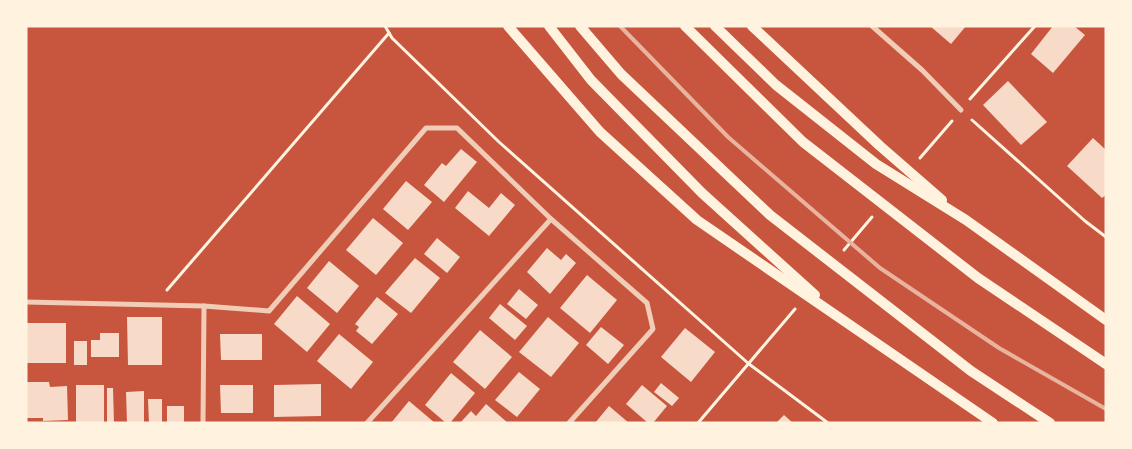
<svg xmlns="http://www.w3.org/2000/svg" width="1132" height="449" viewBox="0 0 1132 449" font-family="'Golos Text',sans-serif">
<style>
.building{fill:#f7dbc8}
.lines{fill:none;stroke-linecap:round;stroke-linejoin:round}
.path{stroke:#fff3e0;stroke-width:3}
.minor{stroke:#f1ccb7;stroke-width:5}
.secondary{stroke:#fff3e0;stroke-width:10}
.rail{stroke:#e9b49f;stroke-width:4}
</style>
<rect width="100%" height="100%" fill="#c8553d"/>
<!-- building -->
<g class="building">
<polygon points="930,26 966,26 951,44"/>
<polygon points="1053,26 1074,26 1085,35 1053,73 1031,54"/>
<polygon points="1008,81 1047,122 1021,145 983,105"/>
<polygon points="1093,138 1106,150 1106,195 1102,198 1067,166"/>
<polygon points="461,149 477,162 444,202 424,185 442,163 446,166"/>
<polygon points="406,181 432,202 408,230 383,209"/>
<polygon points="468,191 489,208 501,193 515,205 489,236 455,208"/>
<polygon points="373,218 403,243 376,275 346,250"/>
<polygon points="437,238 460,257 447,273 424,254"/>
<polygon points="547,248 561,260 566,254 576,263 550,294 527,272"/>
<polygon points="415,258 440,278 411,313 385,293"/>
<polygon points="329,261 359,286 337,313 307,288"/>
<polygon points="587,275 617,300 590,333 560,308"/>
<polygon points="519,289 538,305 526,319 507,304"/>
<polygon points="297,296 330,324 307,352 274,324"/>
<polygon points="377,297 398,314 372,344 356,331 359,327 355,324"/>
<polygon points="500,304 527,326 515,340 489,318"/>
<polygon points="127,317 162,317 162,365 128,365"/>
<polygon points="548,317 579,343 551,377 519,352"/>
<rect x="26" y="323" width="40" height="40"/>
<polygon points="601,327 624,345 608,364 586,345"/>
<polygon points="685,328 715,352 691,382 661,357"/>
<polygon points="480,330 512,357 485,389 453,362"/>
<polygon points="100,333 119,333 119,357 91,357 91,340 100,340"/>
<polygon points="220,334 262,334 262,360 221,360"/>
<polygon points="339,334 373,362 351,389 317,361"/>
<rect x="74" y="341" width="13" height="24"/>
<polygon points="519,372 540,389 517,417 495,400"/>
<polygon points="451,373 475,393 450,423 446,423 425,405"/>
<polygon points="26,382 49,382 50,387 67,386 68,420 43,421 43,418 26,418"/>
<polygon points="661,383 679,398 672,406 654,392"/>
<polygon points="321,384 321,416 274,417 274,385"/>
<rect x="76" y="385" width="28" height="38"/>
<polygon points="220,385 253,385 253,413 221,413"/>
<polygon points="642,385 667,406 653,423 648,423 626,404"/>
<polygon points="107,388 113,388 114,423 107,423"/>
<polygon points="144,391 144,423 127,423 126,392"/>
<polygon points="148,399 162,399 162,423 149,423"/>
<polygon points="409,401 435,423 391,423"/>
<polygon points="486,404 508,423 460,423 471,411 476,416"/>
<rect x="167" y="406" width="17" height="17"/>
<polygon points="609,406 629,423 595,423"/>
<polygon points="784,415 793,423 776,423"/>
</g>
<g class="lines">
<!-- path -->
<g class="path">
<polyline points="385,26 392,38 499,142 749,364 828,423"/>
<polyline points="970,99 1035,26"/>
<polyline points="972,120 1085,221 1106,237"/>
<polyline points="920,158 952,121"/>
<polyline points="844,250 872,217"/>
<polyline points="167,290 389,33"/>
<polyline points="698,423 795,309"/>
</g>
<!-- minor -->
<g class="minor">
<polyline points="872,26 922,70 961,110"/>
<polyline points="26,302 204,306 269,311 426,128 457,128 551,219 647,303 653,329 569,423"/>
<polyline points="203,423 204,306"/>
<polyline points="367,423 551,219"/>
</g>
<!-- secondary -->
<g class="secondary">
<polyline points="508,26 600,132 697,220 993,423"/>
<polyline points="549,26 591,80 702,193 815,295"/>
<polyline points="580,26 621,74 770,215 971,371 1050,423"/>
<polyline points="685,26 803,142 978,278 1106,364"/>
<polyline points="715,26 776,85 876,164 966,220 1106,320"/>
<polyline points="752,26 880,146 942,200"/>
</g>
<!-- rail -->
<polyline class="rail" points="620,26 728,137 880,268 999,348 1106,409"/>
</g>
<!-- border -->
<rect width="1132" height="449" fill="none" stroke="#fff3e0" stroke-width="55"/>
</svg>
